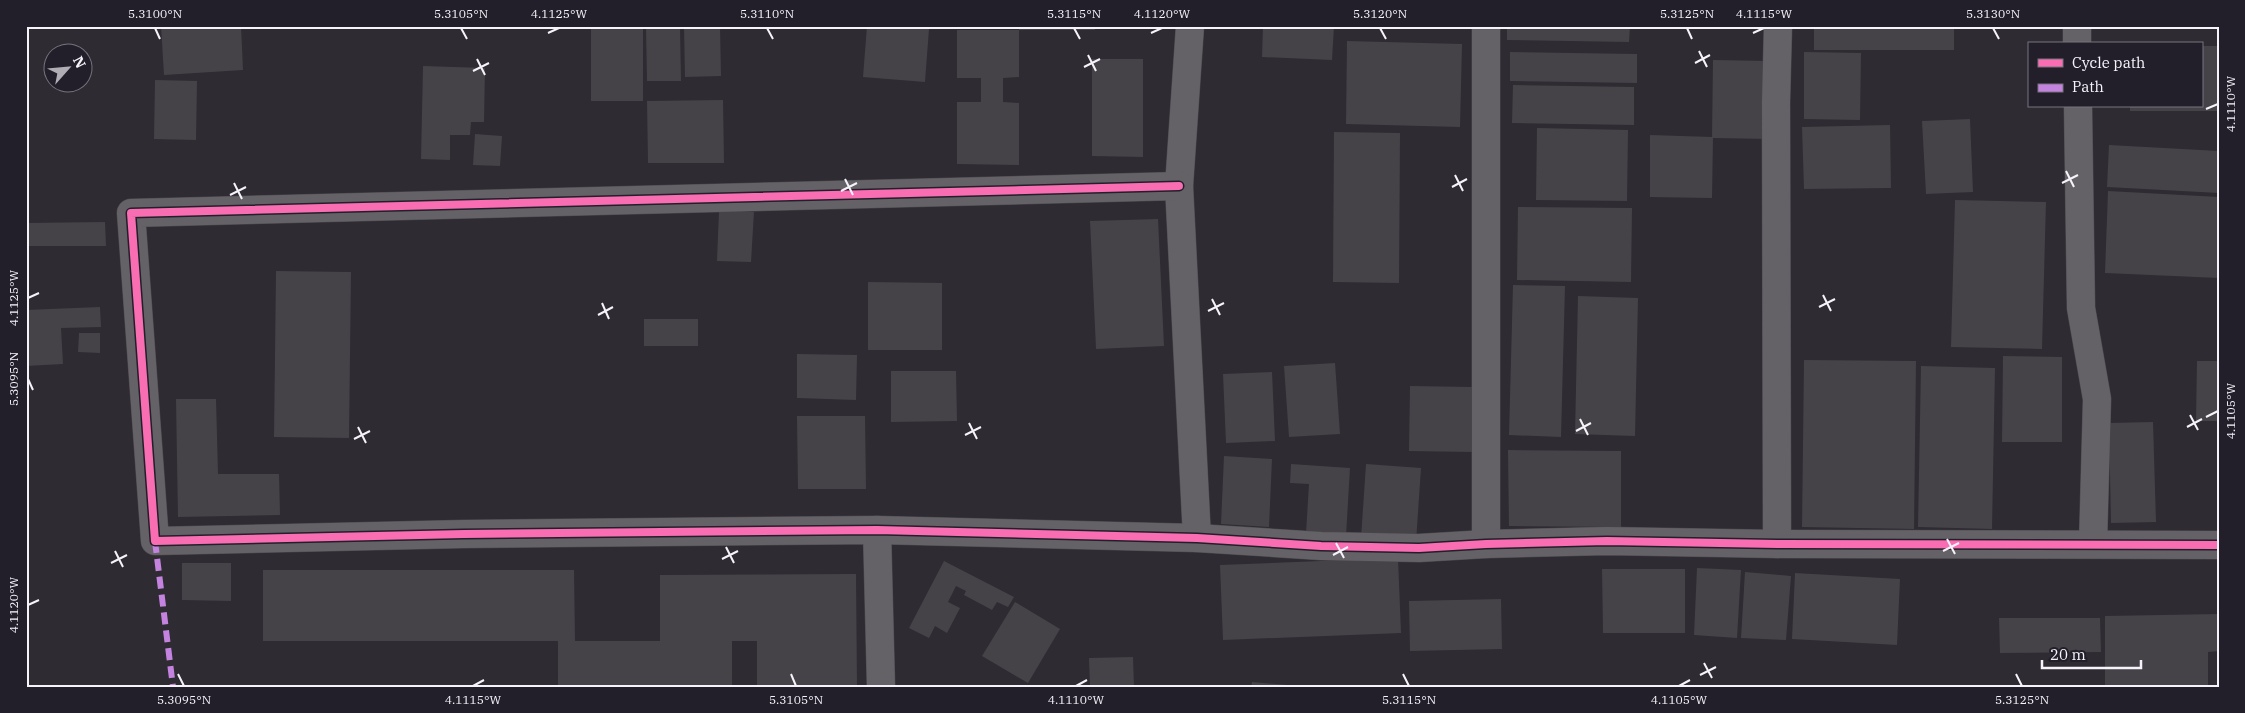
<svg xmlns="http://www.w3.org/2000/svg" width="2245" height="713" viewBox="0 0 2245 713" font-family="'IBM Plex Serif',serif">
<style>
.building{fill:#454348}
.lines{fill:none;stroke-linecap:round;stroke-linejoin:round}
.minor-casing{stroke:#4a484d;stroke-width:29}
.minor{stroke:#646267;stroke-width:28}
.quiet{stroke:#c483df;stroke-width:6;stroke-dasharray:12 6;stroke-linecap:butt}
.cycleway-casing{stroke:#231f2a;stroke-width:11}
.cycleway{stroke:#f96db3;stroke-width:8}
.ticks{fill:none;stroke:#f6f3fb;stroke-width:2}
.neatline{fill:none;stroke:#f6f3fb;stroke-width:2}
.ticks-label{font-size:12px;text-anchor:middle;fill:#f6f3fb}
</style>
<rect width="100%" height="100%" fill="#2e2b32"/>
<!-- building -->
<g class="building">
<polygon points="161,26 241,26 243,70 164,75"/>
<rect x="591" y="26" width="52" height="75"/>
<polygon points="684,26 720,26 721,76 685,77"/>
<polygon points="867,26 929,29 925,82 863,77"/>
<polygon points="1019,26 1095,26 1095,30 1019,30 1019,77 1003,78 1003,102 1019,103 1019,165 957,164 957,102 981,102 981,78 957,78 957,30 1019,30"/>
<polygon points="1263,26 1334,26 1332,60 1262,57"/>
<polygon points="1507,26 1630,26 1629,42 1507,40"/>
<rect x="1814" y="26" width="140" height="24"/>
<polygon points="646,27 680,27 681,81 647,81"/>
<polygon points="1347,41 1462,44 1460,127 1346,124"/>
<polygon points="2201,46 2219,46 2219,111 2130,111 2130,106 2201,106"/>
<polygon points="1510,52 1637,54 1637,83 1510,81"/>
<polygon points="1804,52 1861,53 1860,120 1804,119"/>
<polygon points="1092,59 1143,59 1143,157 1092,156"/>
<polygon points="1713,60 1769,61 1769,139 1713,138 1712,198 1650,197 1650,135 1712,137"/>
<polygon points="423,66 485,68 484,122 471,122 470,135 450,135 450,160 421,159"/>
<polygon points="155,80 197,81 196,140 154,139"/>
<polygon points="1513,85 1634,87 1634,125 1512,123"/>
<polygon points="723,100 724,163 648,163 647,101"/>
<polygon points="1970,119 1973,192 1926,194 1922,121"/>
<polygon points="1890,125 1891,188 1804,189 1802,127"/>
<polygon points="1537,128 1628,130 1627,201 1536,200"/>
<polygon points="1334,132 1400,133 1399,283 1333,282"/>
<polygon points="475,134 502,136 500,166 473,165"/>
<polygon points="2109,145 2219,151 2219,193 2107,187"/>
<polygon points="2108,191 2219,197 2219,278 2105,273"/>
<polygon points="1955,200 2046,202 2042,349 1951,347"/>
<polygon points="1518,207 1632,208 1631,282 1517,280"/>
<polygon points="719,211 754,212 751,262 717,261"/>
<polygon points="1158,219 1164,346 1096,349 1090,221"/>
<polygon points="105,222 106,246 26,246 26,223"/>
<polygon points="276,271 351,272 349,438 274,437"/>
<polygon points="868,282 942,283 942,350 868,350"/>
<polygon points="1513,285 1565,286 1561,437 1509,435"/>
<polygon points="1578,296 1638,298 1635,436 1575,434"/>
<polygon points="100,307 101,327 61,328 63,364 26,366 26,310"/>
<rect x="644" y="319" width="54" height="27"/>
<polygon points="79,333 100,333 100,353 78,352"/>
<polygon points="797,354 857,355 856,400 797,398"/>
<polygon points="2003,356 2062,357 2062,442 2002,442"/>
<polygon points="1804,360 1916,361 1914,529 1802,527"/>
<polygon points="2197,361 2219,361 2219,421 2196,421"/>
<polygon points="1335,363 1340,434 1289,437 1284,366"/>
<polygon points="1921,366 1995,368 1992,529 1918,527"/>
<polygon points="891,371 956,371 957,421 891,422"/>
<polygon points="1272,372 1275,441 1226,443 1223,374"/>
<polygon points="1410,386 1474,387 1474,452 1409,451"/>
<polygon points="176,399 216,399 218,474 279,474 280,515 178,517"/>
<polygon points="797,416 865,416 866,489 798,489"/>
<polygon points="2153,422 2156,522 2111,523 2109,423"/>
<polygon points="1508,450 1621,451 1621,527 1509,526"/>
<polygon points="1224,456 1272,459 1269,527 1221,524"/>
<polygon points="1291,464 1350,468 1346,536 1306,533 1309,484 1290,483"/>
<polygon points="1366,464 1421,468 1416,542 1361,538"/>
<polygon points="1398,558 1401,633 1223,640 1220,565"/>
<polygon points="944,561 1014,597 1008,607 997,602 992,610 964,595 966,591 956,586 948,602 960,608 947,633 935,626 929,638 909,628"/>
<polygon points="182,563 231,563 231,601 182,600"/>
<polygon points="1697,568 1741,570 1737,638 1694,635"/>
<polygon points="1602,569 1685,569 1685,633 1603,633"/>
<polygon points="263,570 574,570 575,641 660,641 660,575 856,574 857,687 757,687 757,641 732,641 732,687 558,687 558,641 263,641"/>
<polygon points="1745,572 1791,576 1786,640 1741,638"/>
<polygon points="1795,573 1900,579 1897,645 1792,639"/>
<polygon points="1501,599 1502,649 1410,651 1409,601"/>
<polygon points="1015,602 1060,629 1028,683 982,656"/>
<polygon points="2219,614 2219,651 2208,652 2208,687 2105,687 2105,616"/>
<polygon points="1999,618 2100,618 2101,652 2000,653"/>
<polygon points="1133,657 1134,687 1090,687 1089,658"/>
<polygon points="1252,682 1288,685 1288,687 1251,687"/>
</g>
<g class="lines">
<defs>
<g id="minor">
<polyline points="1190,26 1179,186 1197,538"/>
<polyline points="1486,26 1486,544"/>
<polyline points="2077,26 2077,44"/>
<polyline points="2078,106 2081,308 2097,399 2093,544"/>
<polyline points="1179,186 131,213 155,541 464,534 877,530 1197,538 1321,546 1419,548 1486,544 1607,541 1777,544 2219,545"/>
<polyline points="877,530 881,687"/>
<polyline points="1777,544 1776,102 1778,26"/>
</g>
</defs>
<!-- minor casing -->
<use href="#minor" class="minor-casing"/>
<!-- minor -->
<use href="#minor" class="minor"/>
<!-- quiet -->
<polyline class="quiet" points="155,541 173,687"/>
<defs>
<polyline id="cycleway" points="1179,186 131,213 155,541 464,534 877,530 1197,538 1321,546 1419,548 1486,544 1607,541 1777,544 2219,545"/>
</defs>
<!-- cycleway casing -->
<use href="#cycleway" class="cycleway-casing"/>
<!-- cycleway -->
<use href="#cycleway" class="cycleway"/>
</g>
<!-- ticks -->
<path class="ticks" d="M155 28 160 39M461 28 467 39M767 28 773 39M1074 28 1080 39M1380 28 1386 39M1687 28 1692 39M1993 28 1999 39M548 33 559 28M1151 33 1162 28M1753 33 1764 28M1699 51 1707 67M1088 55 1096 71M477 59 485 75M1695 63 1710 55M1084 67 1100 59M473 71 489 63M2206 109 2218 104M2066 171 2074 187M1455 175 1463 191M845 179 853 195M234 183 242 199M2062 183 2078 175M1452 187 1467 179M841 191 857 183M230 195 246 187M1823 295 1831 311M28 298 39 293M1212 299 1220 315M602 303 609 319M1819 307 1835 299M1208 311 1224 303M598 315 613 307M28 379 33 390M2190 415 2198 430M2206 417 2218 411M1580 419 1588 435M969 423 977 439M358 427 366 443M2187 427 2202 419M1576 431 1591 423M965 435 981 427M354 439 370 431M1947 539 1955 554M1336 543 1344 558M726 547 734 563M115 551 123 567M1943 551 1959 543M1333 555 1348 547M722 559 738 551M111 563 127 555M28 605 39 600M1704 663 1712 678M178 674 184 686M791 674 796 686M1403 674 1409 686M2016 674 2022 686M1700 675 1716 667M473 686 484 680M1076 686 1087 680M1679 686 1690 680"/>
<!-- border -->
<rect width="2245" height="713" fill="none" stroke="#231f2a" stroke-width="55"/>
<!-- legend -->
<rect x="2028" y="42" width="175" height="65" fill="#231f2a" stroke="#77747e"/>
<rect x="2038" y="59" width="25" height="8" fill="#f96db3" stroke="#77747e"/>
<text x="2072" y="68" font-size="15" fill="#f6f3fb">Cycle path</text>
<rect x="2038" y="84" width="25" height="8" fill="#c483df" stroke="#77747e"/>
<text x="2072" y="92" font-size="15" fill="#f6f3fb">Path</text>
<!-- north arrow -->
<g transform="translate(68 68) rotate(63)"><circle r="24" fill="#231f2a" stroke="#77747e"/>
<path d="M0-4L9 19L0 12L-9 19Z" fill="#b0adb5"/>
<text y="-8" font-size="14" font-weight="bold" text-anchor="middle" fill="#f6f3fb">N</text>
</g>
<!-- scale -->
<path d="M2042 660v8h99v-8" fill="none" stroke="#f6f3fb" stroke-width="2.5"/>
<text x="2050" y="660" font-size="15" fill="#f6f3fb" stroke="#231f2a" stroke-width="4" paint-order="stroke">20 m</text>
<rect x="28" y="28" width="2190" height="658" class="neatline"/>
<g class="ticks-label">
<text x="155" y="18">5.3100°N</text>
<text x="461" y="18">5.3105°N</text>
<text x="559" y="18">4.1125°W</text>
<text x="767" y="18">5.3110°N</text>
<text x="1074" y="18">5.3115°N</text>
<text x="1162" y="18">4.1120°W</text>
<text x="1380" y="18">5.3120°N</text>
<text x="1687" y="18">5.3125°N</text>
<text x="1764" y="18">4.1115°W</text>
<text x="1993" y="18">5.3130°N</text>
<text transform="translate(2231 104) rotate(-90)" y="4">4.1110°W</text>
<text transform="translate(14 298) rotate(-90)" y="4">4.1125°W</text>
<text transform="translate(14 379) rotate(-90)" y="4">5.3095°N</text>
<text transform="translate(2231 411) rotate(-90)" y="4">4.1105°W</text>
<text transform="translate(14 605) rotate(-90)" y="4">4.1120°W</text>
<text x="184" y="704">5.3095°N</text>
<text x="473" y="704">4.1115°W</text>
<text x="796" y="704">5.3105°N</text>
<text x="1076" y="704">4.1110°W</text>
<text x="1409" y="704">5.3115°N</text>
<text x="1679" y="704">4.1105°W</text>
<text x="2022" y="704">5.3125°N</text>
</g>
</svg>
